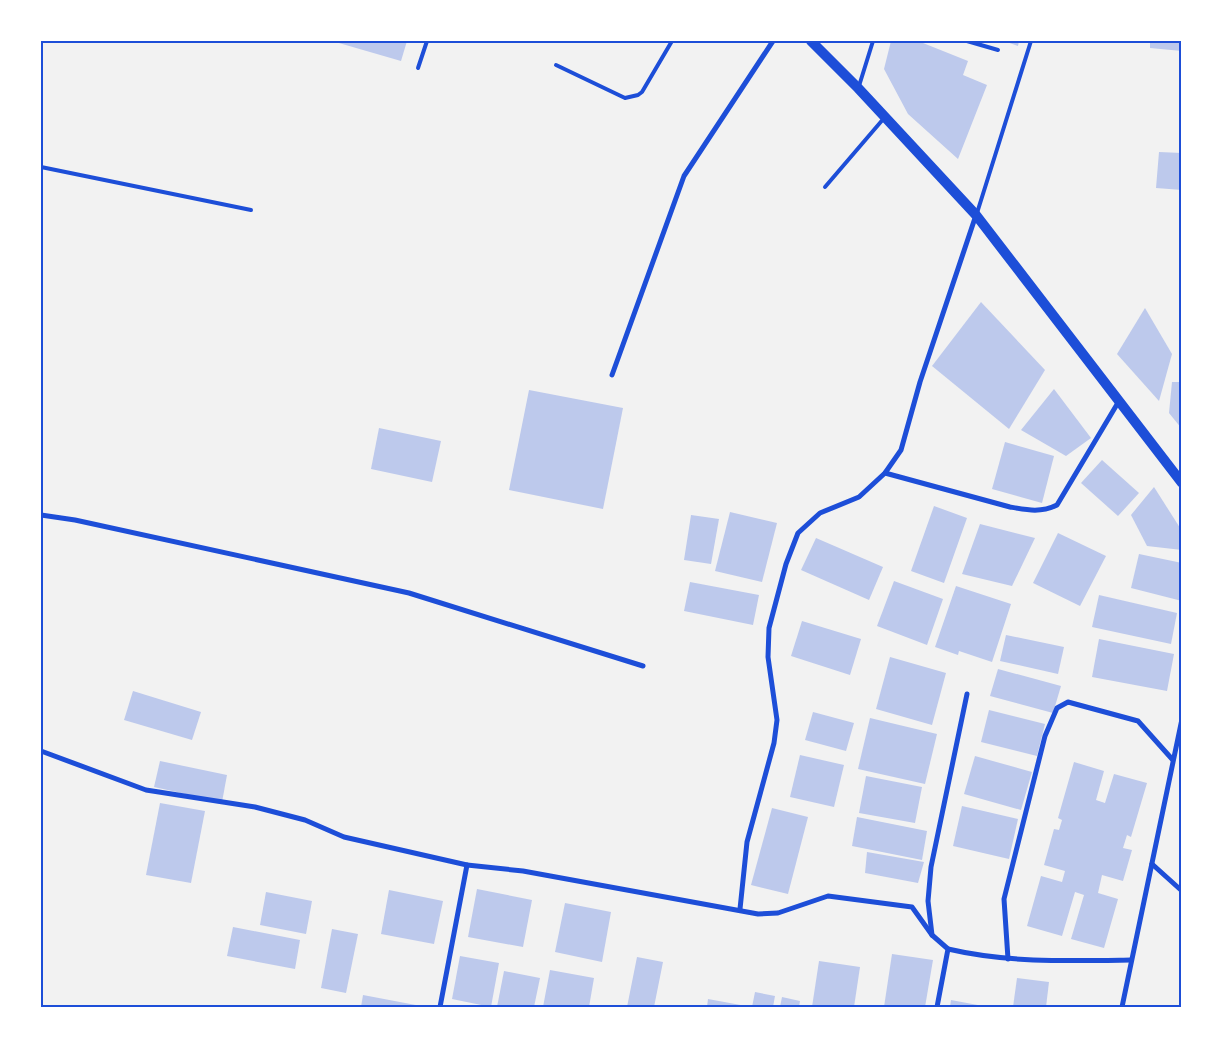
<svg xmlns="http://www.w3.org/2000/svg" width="1223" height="1048" viewBox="0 0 1223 1048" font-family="Figtree,sans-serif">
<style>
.building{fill:#bdc9ec}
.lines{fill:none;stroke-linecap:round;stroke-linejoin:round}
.service{stroke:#1d4ed8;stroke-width:4}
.minor{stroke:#1d4ed8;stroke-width:5}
.secondary{stroke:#1d4ed8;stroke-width:10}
.neatline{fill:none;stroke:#1d4ed8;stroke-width:2}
</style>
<rect width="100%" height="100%" fill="#f2f2f2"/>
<!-- building -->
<g class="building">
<polygon points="332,41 407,41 401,61"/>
<polygon points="891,41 918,41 968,61 963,75 987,85 958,159 908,114 884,69"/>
<polygon points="1004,41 1019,41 1018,46"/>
<polygon points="1150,41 1182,41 1182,51 1150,48"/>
<polygon points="1159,152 1182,153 1182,190 1156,188"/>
<polygon points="981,302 1045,370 1009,429 932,366"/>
<polygon points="1145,308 1172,354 1159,401 1117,354"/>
<polygon points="1172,382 1182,382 1182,429 1169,413"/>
<polygon points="1054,389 1091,438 1066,456 1021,430"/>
<polygon points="529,390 623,408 603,509 509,490"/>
<polygon points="379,428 441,441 432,482 371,469"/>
<polygon points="1005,442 1054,456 1042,503 992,489"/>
<polygon points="1102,460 1139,493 1118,516 1081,483"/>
<polygon points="1154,487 1182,531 1182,550 1147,546 1131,515"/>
<polygon points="934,506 967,518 944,583 911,571"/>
<polygon points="730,512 777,523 762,582 715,571"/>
<polygon points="691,515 719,519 711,564 684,560"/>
<polygon points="980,524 1035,538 1012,586 962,574"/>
<polygon points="1058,533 1106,556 1080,606 1033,583"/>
<polygon points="816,538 883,567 869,600 801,570"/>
<polygon points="1139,554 1182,563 1182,601 1131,588"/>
<polygon points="894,581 943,599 927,645 877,626"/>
<polygon points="690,582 759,595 753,625 684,611"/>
<polygon points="956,586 1011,604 992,662 959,651 958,655 935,647"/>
<polygon points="1099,595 1177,613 1171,644 1092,627"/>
<polygon points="802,621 861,639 850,675 791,656"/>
<polygon points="1006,635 1064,647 1058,674 1000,661"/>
<polygon points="1099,639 1174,654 1167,691 1092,677"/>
<polygon points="890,657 946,673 932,725 876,709"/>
<polygon points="998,669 1061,686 1053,713 990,696"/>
<polygon points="133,691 201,712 192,740 124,720"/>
<polygon points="989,710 1045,724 1037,756 981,742"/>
<polygon points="813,712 854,723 846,751 805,740"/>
<polygon points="870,718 937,734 925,784 858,769"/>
<polygon points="800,755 844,765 834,807 790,797"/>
<polygon points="975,756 1032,772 1021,810 964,794"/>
<polygon points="160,761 227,775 222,802 154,787"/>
<polygon points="1074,762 1104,771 1096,800 1105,803 1114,774 1147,783 1131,837 1127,835 1123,848 1132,850 1123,881 1102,875 1098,893 1118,899 1104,948 1071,939 1084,895 1075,892 1062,936 1027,926 1041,876 1062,882 1065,871 1044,865 1054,829 1059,830 1062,820 1058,818"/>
<polygon points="866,776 922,787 915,823 859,813"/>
<polygon points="160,803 205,811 191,883 146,875"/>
<polygon points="962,806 1018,819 1009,859 953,846"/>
<polygon points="772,808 808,817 788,894 751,885"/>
<polygon points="857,817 927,831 922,860 852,846"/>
<polygon points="867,852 924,862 918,883 865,873"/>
<polygon points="477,889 532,900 523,947 468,937"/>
<polygon points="389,890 443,901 434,944 381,934"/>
<polygon points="266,892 312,901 306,934 260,925"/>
<polygon points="565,903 611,912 602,962 555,952"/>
<polygon points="233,927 300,940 295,969 227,956"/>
<polygon points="332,929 358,934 346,993 321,988"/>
<polygon points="892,954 933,960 925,1007 884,1007"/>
<polygon points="460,956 499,963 491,1007 452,999"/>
<polygon points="637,957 663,962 654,1007 627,1007"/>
<polygon points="819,961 860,967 854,1007 812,1007"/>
<polygon points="550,970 594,978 589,1007 543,1007"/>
<polygon points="504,971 540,978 534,1007 497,1007"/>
<polygon points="1017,978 1049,982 1046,1007 1013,1007"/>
<polygon points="755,992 775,996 773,1007 752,1007"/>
<polygon points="363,995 421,1006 421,1007 361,1007"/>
<polygon points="782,997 800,1001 799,1007 780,1007"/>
<polygon points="708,999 746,1006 746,1007 707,1007"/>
<polygon points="951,1000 983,1006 983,1007 950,1007"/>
</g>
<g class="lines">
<!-- service -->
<g class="service">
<polyline points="967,41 998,50"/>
<polyline points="556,65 625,98 638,95 642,92 672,41"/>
<polyline points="418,68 427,41"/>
<polyline points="859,86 873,41"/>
<polyline points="41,167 251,210"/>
<polyline points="825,187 885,117"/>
<polyline points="977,213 1031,41"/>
</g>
<!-- minor -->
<g class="minor">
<polyline points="612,375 684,176 773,41"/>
<path d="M885 473 1010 507C1027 510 1041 513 1057 505L1119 401"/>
<polyline points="41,515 75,520 409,593 643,666"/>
<polyline points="41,751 146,790 255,807 305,820 344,837 467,865 440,1007"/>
<polyline points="1152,864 1182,891"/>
<polyline points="467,865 523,871 758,914 778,913 828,896 912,907 932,935"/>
<polyline points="740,909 747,842 774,743 777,720 768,657 769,628 786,564 798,533 820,513 859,497 885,473 901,450 920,382 976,215"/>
<path d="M948 949C1008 963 1069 961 1131 960"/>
<polyline points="1008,959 1004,899 1045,736 1057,708 1068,702 1138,721 1172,759"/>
<polyline points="937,1007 948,949 932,935 928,901 931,867 967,694"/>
<polyline points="1122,1007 1182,719"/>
</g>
<!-- secondary -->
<polyline class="secondary" points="811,41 858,88 976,215 1182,483"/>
</g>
<!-- border -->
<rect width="1223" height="1048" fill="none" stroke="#ffffff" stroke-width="85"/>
<rect x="42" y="42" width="1138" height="964" class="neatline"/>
</svg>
